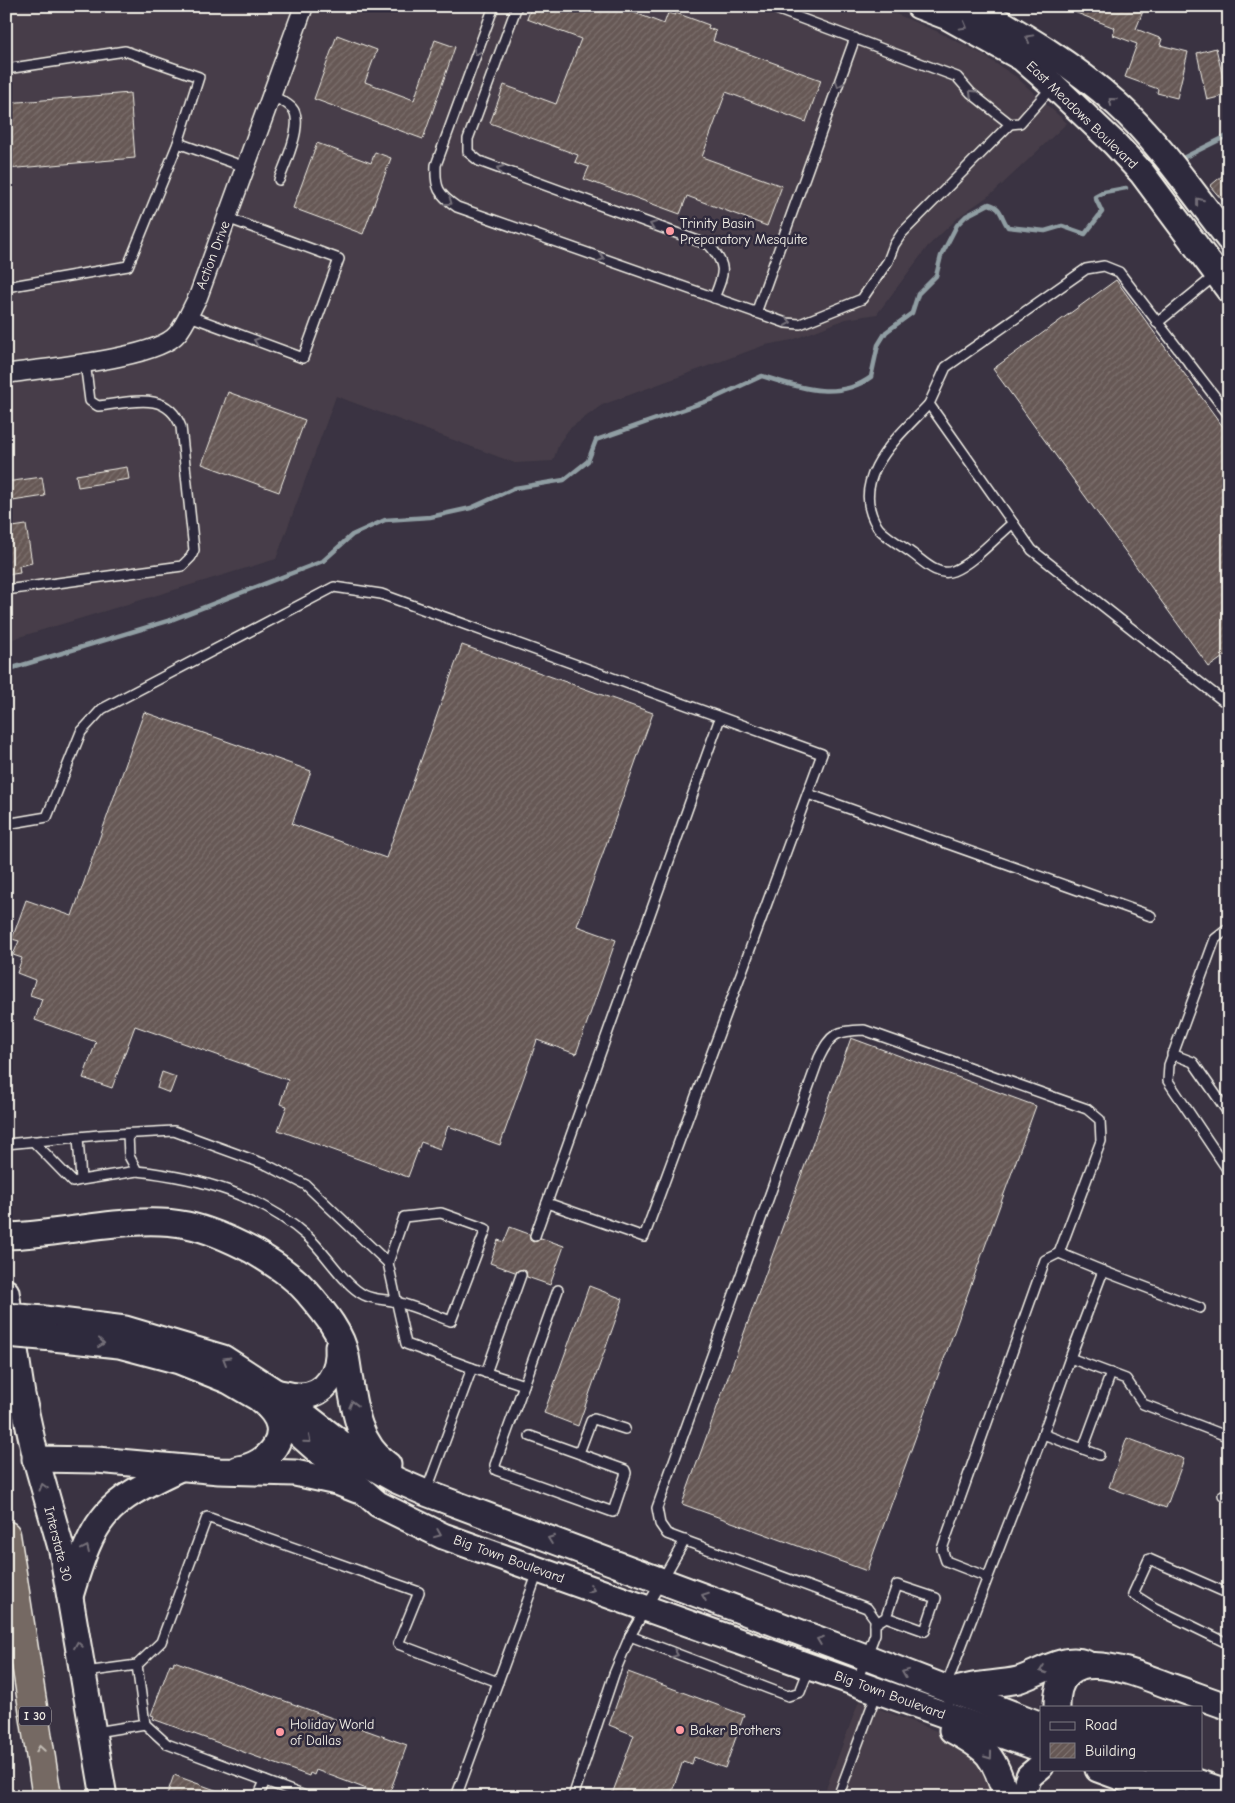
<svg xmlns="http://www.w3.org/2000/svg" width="1235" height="1803" viewBox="0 0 1235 1803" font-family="'Comic Neue',sans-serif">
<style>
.built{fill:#473e48}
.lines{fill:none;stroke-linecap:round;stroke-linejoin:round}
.stream{stroke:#909ea3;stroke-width:4.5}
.building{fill:url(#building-hatch);stroke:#f4f1e8}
.lane-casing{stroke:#f4f1e8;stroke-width:12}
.street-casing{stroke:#f4f1e8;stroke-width:21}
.secondary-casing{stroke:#f4f1e8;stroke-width:29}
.highway-casing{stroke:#f4f1e8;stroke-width:31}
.lane{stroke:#2f2a3d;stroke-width:9}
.street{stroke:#2f2a3d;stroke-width:18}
.secondary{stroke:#2f2a3d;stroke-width:25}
.highway{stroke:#756964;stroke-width:28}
.secondary-bridge-casing{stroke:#f4f1e8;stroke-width:29;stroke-linecap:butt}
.secondary-bridge{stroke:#2f2a3d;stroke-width:25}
.oneway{stroke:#747079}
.oneway2{stroke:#c1bbb3}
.poi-dot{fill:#ff9aa2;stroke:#2f2a3d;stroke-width:2}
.labels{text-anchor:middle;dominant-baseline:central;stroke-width:5;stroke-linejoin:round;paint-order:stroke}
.shield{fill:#2f2a3d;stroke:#b9b5b5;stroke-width:1}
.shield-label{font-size:12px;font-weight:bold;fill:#f4f1e8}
.street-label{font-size:14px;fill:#f4f1e8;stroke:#2f2a3d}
.poi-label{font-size:14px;fill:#f4f1e8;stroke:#2f2a3d;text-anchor:start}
</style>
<defs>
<pattern id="building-hatch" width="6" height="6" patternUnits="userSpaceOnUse" patternTransform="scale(1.25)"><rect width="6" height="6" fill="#665855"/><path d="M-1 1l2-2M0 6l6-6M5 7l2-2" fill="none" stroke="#7c706d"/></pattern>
</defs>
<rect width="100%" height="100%" fill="#3a3342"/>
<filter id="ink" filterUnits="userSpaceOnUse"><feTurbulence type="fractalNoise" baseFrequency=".02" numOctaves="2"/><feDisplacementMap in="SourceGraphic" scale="10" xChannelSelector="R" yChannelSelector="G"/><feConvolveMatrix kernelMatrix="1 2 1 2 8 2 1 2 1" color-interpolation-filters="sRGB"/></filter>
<g filter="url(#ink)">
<!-- built -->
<g class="built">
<polygon points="6,6 877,6 936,31 980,53 1016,77 1067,123 994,192 961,215 928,246 877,314 846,319 792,340 765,345 602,405 569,429 559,443 553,461 515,463 336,396 276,559 6,641"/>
<polygon points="859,1701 949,1736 973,1754 991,1785 994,1797 823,1797"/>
</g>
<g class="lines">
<!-- stream -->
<g class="stream">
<polyline points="1181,159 1229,135"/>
<path d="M6 670 171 620 323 561 352 535 385 520 430 517 471 508 515 488 564 480 588 461 596 440 710 400 762 376C798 387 837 402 871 377L878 345 886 332 912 313 918 294 936 276 941 256 957 225 966 216 989 204C1002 207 1001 218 1008 227L1045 231 1062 226 1085 234 1102 212 1095 197 1104 192 1126 188"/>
</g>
</g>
<!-- building -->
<g class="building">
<polygon points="532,6 617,6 664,24 668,13 675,15 676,13 709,25 708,28 716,31 713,41 821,80 806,122 726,92 702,157 782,186 767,226 687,196 680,214 584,179 589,167 575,162 578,155 490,123 504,85 556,104 581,39 527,19"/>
<polygon points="1059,6 1145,6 1136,29 1162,39 1160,45 1188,52 1177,98 1157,93 1158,89 1125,77 1137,44 1113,35 1115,28"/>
<polygon points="337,35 377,50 365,82 414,100 435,40 455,47 423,139 314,99"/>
<polygon points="1216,48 1227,95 1207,100 1197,53"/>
<polygon points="130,93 135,158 6,169 6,103"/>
<polygon points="317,143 371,163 375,152 391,158 363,234 293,208"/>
<polygon points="1229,170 1229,208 1210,186"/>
<polygon points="1116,280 1229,435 1229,653 1209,667 993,369"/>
<polygon points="228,392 305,420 279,492 202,464"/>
<polygon points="127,467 129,479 78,487 76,475"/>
<polygon points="42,477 45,496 6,502 6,482"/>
<polygon points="26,525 32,563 19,566 20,573 6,575 6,528"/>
<polygon points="462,645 653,713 577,926 616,940 576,1054 537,1040 500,1145 448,1126 440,1149 421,1142 408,1177 278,1130 287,1106 280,1104 288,1080 135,1026 112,1088 83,1078 96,1042 35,1020 42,999 30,995 35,980 17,973 22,958 13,955 19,941 12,939 26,900 72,916 144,712 311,771 292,824 386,858"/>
<polygon points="851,1038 1036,1106 867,1571 682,1504"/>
<polygon points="162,1072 176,1077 170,1093 157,1088"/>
<polygon points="510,1227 529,1234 530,1240 533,1242 541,1238 564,1246 550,1285 527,1277 526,1271 523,1269 515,1272 490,1263 498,1240 504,1242"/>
<polygon points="589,1286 623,1299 578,1426 544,1413"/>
<polygon points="1127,1438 1184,1459 1166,1508 1109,1487"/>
<polygon points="174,1661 407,1745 388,1797 316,1770 314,1775 310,1773 309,1776 153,1719 154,1716 151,1715 170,1664 173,1665"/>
<polygon points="628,1672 744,1715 725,1768 694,1757 692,1764 683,1761 670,1797 611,1797 634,1735 609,1725"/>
<polygon points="174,1775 229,1795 229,1797 166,1797"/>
</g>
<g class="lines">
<defs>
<g id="lane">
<path d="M494 6 436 165C435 188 438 194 457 207L786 323 800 324 862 299 888 261 894 245 902 233 1010 124"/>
<path d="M517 6 468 139V152L479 161 709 245C728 266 724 273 714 298"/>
<polyline points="768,6 957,77 971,93 1010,124 1020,123 1052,87"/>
<polyline points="6,69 125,51 199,77 178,143"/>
<path d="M271 96C279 99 286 102 292 108 305 122 285 164 279 180"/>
<polyline points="6,287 128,266 178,143 245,167"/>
<polyline points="756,313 855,38"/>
<polyline points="187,315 303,358 339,259 227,218"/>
<polyline points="1157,323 1217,274"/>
<path d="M929 404C898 437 848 478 877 526 882 535 904 547 913 554 924 562 938 577 953 571 973 563 996 537 1013 523"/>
<polyline points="1229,415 1119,272 1104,266 1086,269 946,367 929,404 1032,550 1222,700 1229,702"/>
<path d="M6 590 182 566 191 557 194 550 181 427C167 389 130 403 98 406L90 401 85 362"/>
<polyline points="808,794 1151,916"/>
<polyline points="6,824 47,817 81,732 102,709 334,587 381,594 822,754 644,1237 547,1203"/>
<polyline points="1229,928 1215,939 1169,1065 1168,1081 1229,1172"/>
<polyline points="1172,1054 1193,1062 1229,1114"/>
<path d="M128 1134 129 1156 137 1171C200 1178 260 1194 308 1237 326 1253 344 1285 364 1295 374 1300 386 1299 397 1302 416 1307 434 1315 451 1321L486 1229 441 1213 404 1217 388 1263"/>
<polyline points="33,1141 73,1182 81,1180 78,1137"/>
<polyline points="6,1144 99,1135 174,1131 267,1165 306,1185 388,1263 406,1344 472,1368 426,1492"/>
<polyline points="81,1180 137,1171"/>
<polyline points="535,1236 720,718"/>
<polyline points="1070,1358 1103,1271 1200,1308"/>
<polyline points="472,1368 524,1385 558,1290"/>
<polyline points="486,1373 521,1275"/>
<polyline points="524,1385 495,1465 496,1470 613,1512 626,1473 625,1470 530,1436"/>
<polyline points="1043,1434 1070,1358 1126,1379 1143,1404 1229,1437"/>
<polyline points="1083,1449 1111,1373"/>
<polyline points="579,1453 591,1421 594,1419 625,1429"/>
<polyline points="1223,1495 1229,1497"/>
<polyline points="987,1577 946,1561 942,1549 1045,1260 1059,1253 1103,1271"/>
<polyline points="1229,1594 1149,1559 1133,1594 1155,1608 1229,1644"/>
<polyline points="875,1624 886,1617 925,1631 936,1598 897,1585 886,1617"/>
<polyline points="630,1636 788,1696 800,1692 809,1669"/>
<polyline points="137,1665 161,1642 207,1517 419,1592 398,1644 498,1682"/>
<polyline points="85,1672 137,1665 145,1724 96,1732"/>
<path d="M857 1681 875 1634V1619L867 1608 667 1534 660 1524 657 1508 819 1058C831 1033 836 1031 864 1030L1087 1109 1100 1120 1101 1141 1059 1253"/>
<polyline points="946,1686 1043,1434 1099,1455"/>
<polyline points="145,1724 167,1744 308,1797"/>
<polyline points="258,1797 265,1781"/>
<polyline points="456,1797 538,1572"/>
<polyline points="573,1797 614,1674 630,1636 685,1540"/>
<polyline points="838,1797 877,1692"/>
</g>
<path id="street" d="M6 374C41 368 157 359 177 334 186 324 191 309 198 297L304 6"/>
<g id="secondary">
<polyline points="919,6 948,17 1022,58 1053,85 1115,144 1142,173 1229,290"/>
<path d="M972 6C1025 36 1071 63 1117 104 1157 140 1195 196 1229 239"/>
<path d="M6 1236C63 1235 131 1214 187 1225 211 1230 232 1240 253 1251 273 1263 292 1275 307 1292 323 1311 341 1331 346 1356 353 1394 353 1441 388 1465"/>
<polyline points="6,1292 22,1395 37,1463 62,1551 104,1797"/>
<polyline points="44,1319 125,1329 223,1358 274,1391 369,1465 396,1480 426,1493 855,1653 1041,1725"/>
<polyline points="53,1338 119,1345 179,1361 229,1381 258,1398 378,1504 443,1536 1041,1749"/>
<path d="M275 1392C282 1393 291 1396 298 1396 327 1397 340 1370 338 1346"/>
<polyline points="35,1459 97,1460 219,1471 295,1473 337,1482 357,1490"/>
<path d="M238 1469C268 1465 295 1435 269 1408"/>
<path d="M71 1593C94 1516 105 1503 178 1469"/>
<path d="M952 1692C973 1683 996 1685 1018 1680 1038 1674 1064 1655 1085 1663"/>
<path d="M1057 1707C1056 1639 1132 1672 1167 1685 1188 1692 1208 1700 1229 1707"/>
<path d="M952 1730C991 1751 992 1755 1007 1797"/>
<polyline points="1098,1769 1175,1797"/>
<polyline points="1158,1769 1229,1793"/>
<polyline points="1022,1797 1029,1776 1041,1766"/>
</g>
<polyline id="highway" points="6,1535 47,1797"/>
</defs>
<!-- lane casing -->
<use href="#lane" class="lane-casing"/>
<!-- street casing -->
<use href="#street" class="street-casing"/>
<!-- secondary casing -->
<use href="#secondary" class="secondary-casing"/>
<!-- highway casing -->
<use href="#highway" class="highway-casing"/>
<!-- lane -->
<use href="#lane" class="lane"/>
<!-- street -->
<use href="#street" class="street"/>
<!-- secondary -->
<use href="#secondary" class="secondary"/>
<!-- highway -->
<use href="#highway" class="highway"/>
<defs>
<g id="secondary-bridge">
<polyline points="6,1316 44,1319"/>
<polyline points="6,1334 53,1338"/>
</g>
</defs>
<!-- secondary-bridge casing -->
<use href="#secondary-bridge" class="secondary-bridge-casing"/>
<!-- secondary-bridge -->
<use href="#secondary-bridge" class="secondary-bridge"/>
</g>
<!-- one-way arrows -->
<defs><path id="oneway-chevron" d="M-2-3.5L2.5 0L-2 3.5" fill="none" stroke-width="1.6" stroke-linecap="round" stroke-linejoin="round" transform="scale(1.25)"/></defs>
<g class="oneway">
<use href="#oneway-chevron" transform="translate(964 26) rotate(29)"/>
<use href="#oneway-chevron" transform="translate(1029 38) rotate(-151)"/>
<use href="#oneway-chevron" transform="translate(477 52) rotate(110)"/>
<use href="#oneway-chevron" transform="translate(839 84) rotate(110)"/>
<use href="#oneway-chevron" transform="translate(972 93) rotate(-136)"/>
<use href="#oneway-chevron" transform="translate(1112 101) rotate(-140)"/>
<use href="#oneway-chevron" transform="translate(500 169) rotate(-160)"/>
<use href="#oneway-chevron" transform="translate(1199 201) rotate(-128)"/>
<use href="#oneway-chevron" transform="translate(449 202) rotate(36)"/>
<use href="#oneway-chevron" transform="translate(653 225) rotate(-160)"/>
<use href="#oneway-chevron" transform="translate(601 258) rotate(19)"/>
<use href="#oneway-chevron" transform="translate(788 322) rotate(9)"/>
<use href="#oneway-chevron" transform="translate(257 341) rotate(-160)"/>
<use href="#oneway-chevron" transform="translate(101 1343) rotate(6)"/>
<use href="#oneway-chevron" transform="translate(226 1360) rotate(-150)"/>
<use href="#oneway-chevron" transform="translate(353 1404) rotate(-104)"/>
<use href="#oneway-chevron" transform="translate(308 1440) rotate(40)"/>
<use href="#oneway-chevron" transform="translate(43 1487) rotate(-106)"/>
<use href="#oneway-chevron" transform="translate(438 1534) rotate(22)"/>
<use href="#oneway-chevron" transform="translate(551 1539) rotate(-160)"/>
<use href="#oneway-chevron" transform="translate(86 1549) rotate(-65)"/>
<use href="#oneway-chevron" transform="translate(591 1589) rotate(20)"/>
<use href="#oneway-chevron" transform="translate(705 1596) rotate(-159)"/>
<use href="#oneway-chevron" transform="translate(820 1640) rotate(-159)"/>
<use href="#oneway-chevron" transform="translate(78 1645) rotate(-99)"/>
<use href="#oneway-chevron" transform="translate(675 1654) rotate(22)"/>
<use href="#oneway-chevron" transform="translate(1043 1670) rotate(160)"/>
<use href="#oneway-chevron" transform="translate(905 1673) rotate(-158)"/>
<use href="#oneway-chevron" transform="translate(989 1756) rotate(54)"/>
</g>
<use class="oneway2" href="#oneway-chevron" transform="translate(40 1749) rotate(-99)"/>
</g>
<!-- markers -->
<g class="poi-dot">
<circle cx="670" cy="231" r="5"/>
<circle cx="680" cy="1730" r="5"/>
<circle cx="280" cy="1732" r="5"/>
</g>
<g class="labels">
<!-- shield labels -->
<rect class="shield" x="19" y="1706.5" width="32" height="19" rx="4"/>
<g class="shield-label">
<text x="35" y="1716">I 30</text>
</g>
<!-- street labels -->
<g class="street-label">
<text transform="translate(1082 115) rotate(44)">East Meadows Boulevard</text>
<text transform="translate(213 255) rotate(-69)">Action Drive</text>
<text transform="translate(58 1544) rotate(76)">Interstate 30</text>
<text transform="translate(509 1559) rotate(20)">Big Town Boulevard</text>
<text transform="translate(890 1695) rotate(20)">Big Town Boulevard</text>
</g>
<!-- poi labels -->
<g class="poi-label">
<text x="680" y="223">Trinity Basin<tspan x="680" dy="16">Preparatory Mesquite</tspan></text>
<text x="290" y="1724">Holiday World<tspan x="290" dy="16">of Dallas</tspan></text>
<text x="690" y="1730">Baker Brothers</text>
</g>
</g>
<!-- margin -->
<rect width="1235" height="1803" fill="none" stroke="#2f2a3d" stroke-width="25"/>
<rect x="12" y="12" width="1210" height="1778" fill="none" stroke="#f4f1e8" stroke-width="2" filter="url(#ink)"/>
<!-- legend -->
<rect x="1040" y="1706" width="162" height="65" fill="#2f2a3d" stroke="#7e7a81"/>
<rect x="1050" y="1722" width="25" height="8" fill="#2f2a3d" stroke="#7e7a81"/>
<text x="1085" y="1730" font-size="15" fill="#f4f1e8">Road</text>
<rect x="1050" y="1743" width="25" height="15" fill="url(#building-hatch)" stroke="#7e7a81"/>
<text x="1085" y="1756" font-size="15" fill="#f4f1e8">Building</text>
</svg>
